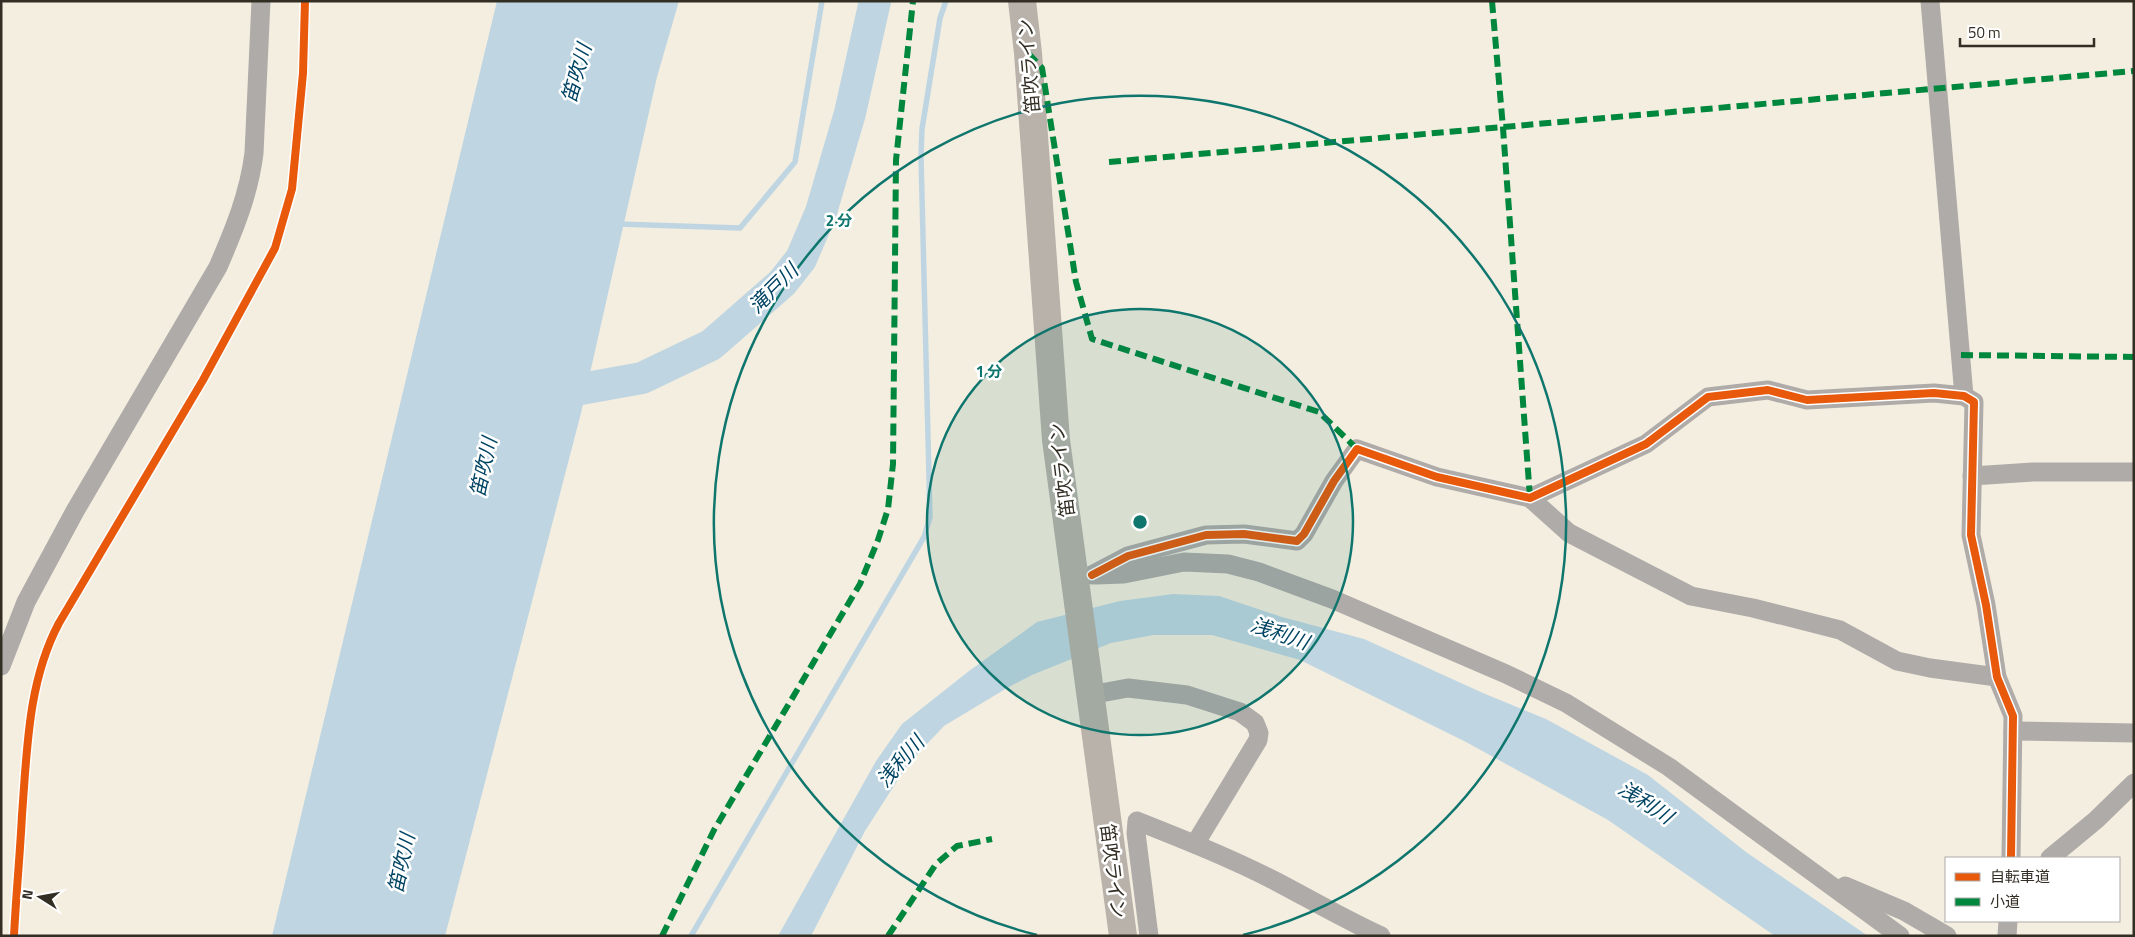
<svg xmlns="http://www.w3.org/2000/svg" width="2135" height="937" viewBox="0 0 2135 937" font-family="'Titillium Web','Noto Sans JP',sans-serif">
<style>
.water{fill:#bfd6e2}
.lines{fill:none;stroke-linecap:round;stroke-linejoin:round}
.stream{stroke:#bfd6e2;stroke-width:5.5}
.river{stroke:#bfd6e2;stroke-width:32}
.minor{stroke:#afaba9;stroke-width:19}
.highway{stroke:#b8b2aa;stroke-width:28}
.quiet{stroke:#00873e;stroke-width:6;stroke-dasharray:12 6;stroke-linecap:butt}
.cycleway-casing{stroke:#fff;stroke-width:11}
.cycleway{stroke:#e8590c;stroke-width:8}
.ring{fill:none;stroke:#0f766e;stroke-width:2.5}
.labels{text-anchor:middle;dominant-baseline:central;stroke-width:5;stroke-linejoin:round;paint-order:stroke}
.street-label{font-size:19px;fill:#322e24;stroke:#fff}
.water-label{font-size:20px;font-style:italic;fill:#004463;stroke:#fff}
.centre{fill:#0f766e;stroke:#fff;stroke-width:2.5}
.ring-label{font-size:15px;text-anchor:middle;font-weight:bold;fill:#0f766e;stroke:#fff;stroke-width:5;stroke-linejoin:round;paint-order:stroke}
</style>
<rect width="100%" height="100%" fill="#f4eee0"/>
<!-- water -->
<g class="water">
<polygon points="497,1 679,1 657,77 581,413 445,936 272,936"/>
<polygon points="1173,594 1219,596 1282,617 1364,639 1483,693 1546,719 1648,775 1746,852 1868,936 1775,936 1608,820 1466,742 1300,660 1212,635 1153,635 1111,643 1032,675 1007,688 944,726 908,764 865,831 811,936 778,936 876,761 902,724 969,671 1037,622 1120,601"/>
</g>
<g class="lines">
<!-- stream -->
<g class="stream">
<polyline points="618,224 740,228 795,162 822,1"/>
<polyline points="691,936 924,537 930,517 921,156 922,129 940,18 946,1"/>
</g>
<!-- river -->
<polyline class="river" points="542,396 642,378 711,345 782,283 801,259 821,212 850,113 875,1"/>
<!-- minor -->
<g class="minor">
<polyline points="1930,1 1964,396"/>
<polyline points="1972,476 2033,472 2134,472"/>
<polyline points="1530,498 1646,444 1708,397 1768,390 1807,400 1934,393 1964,396 1974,402 1971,535 1986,605 1997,677 2013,716 2011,858"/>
<polyline points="1092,575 1128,556 1206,535 1244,534 1297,541 1304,534 1334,481 1357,449 1437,477 1530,498 1569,533 1691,596 1753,608 1840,630 1897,661 1930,668 1997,677"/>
<polyline points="1096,575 1124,574 1184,562 1228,564 1259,572 1332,599 1506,674 1566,703 1669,767 1900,936"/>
<path d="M1 666 26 602 75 511 218 267C234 230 249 194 254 153L261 1"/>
<polyline points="1090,695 1128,688 1187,695 1240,712 1255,723 1259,733 1258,740 1195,844"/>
<polyline points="2013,731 2134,733"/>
<polyline points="2050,858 2096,820 2134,783"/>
<polyline points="1845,886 1904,911 1947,936"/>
<path d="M1149 936 1136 833 1137 821C1185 840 1233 859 1279 883 1313 901 1346 920 1381 936"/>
<polyline points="2007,936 2008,921"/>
</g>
<!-- highway -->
<polyline class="highway" points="1022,1 1028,53 1056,440 1123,936"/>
<!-- quiet -->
<g class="quiet">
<polyline points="1492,1 1503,128 1530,498"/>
<polyline points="1028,53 1042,68 1076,282 1092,339 1319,412 1357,449"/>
<polyline points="1109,162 2134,71"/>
<polyline points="1961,355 2134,357"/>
<polyline points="662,936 714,830 860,584 878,540 888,509 893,464 896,160 913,1"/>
<polyline points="888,936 936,864 957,846 992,839"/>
</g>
<defs>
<g id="cycleway">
<polyline points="1092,575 1128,556 1206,535 1244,534 1297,541 1304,534 1334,481 1357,449 1437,477 1530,498 1646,444 1708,397 1768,390 1807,400 1934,393 1964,396 1974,402 1971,535 1986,605 1997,677 2013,716 2011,858"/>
<path d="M14 936C16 895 20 855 22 815 27 750 28 681 59 623L203 380 275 248 292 189 303 73 305 1"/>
</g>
</defs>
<!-- cycleway casing -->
<use href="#cycleway" class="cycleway-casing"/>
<!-- cycleway -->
<use href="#cycleway" class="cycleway"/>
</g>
<!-- distance rings -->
<circle cx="1140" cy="522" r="213" fill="#0f766e" fill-opacity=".12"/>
<g class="ring">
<circle cx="1140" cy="522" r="213"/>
<path d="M1037 935A426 426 0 1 1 1243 935"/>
</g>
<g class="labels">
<!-- street labels -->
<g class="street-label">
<text transform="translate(1028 66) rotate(-95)">笛吹ライン</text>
<text transform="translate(1061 470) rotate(-97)">笛吹ライン</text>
<text transform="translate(1114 871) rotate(83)">笛吹ライン</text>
</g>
<!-- water labels -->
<g class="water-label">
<text transform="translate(576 73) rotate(-74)">笛吹川</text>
<text transform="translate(773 288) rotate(-45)">滝戸川</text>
<text transform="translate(483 467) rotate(-78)">笛吹川</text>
<text transform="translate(1280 633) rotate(19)">浅利川</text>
<text transform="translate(900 761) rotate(-49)">浅利川</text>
<text transform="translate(1646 802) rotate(33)">浅利川</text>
<text transform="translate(401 863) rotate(-78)">笛吹川</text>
</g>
</g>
<circle cx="1140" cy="522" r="8" class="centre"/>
<g class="ring-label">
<text x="839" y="226">2 分</text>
<text x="989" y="377">1 分</text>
</g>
<!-- border -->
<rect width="2135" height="937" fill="none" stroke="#322e24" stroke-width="5"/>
<!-- legend -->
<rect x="1945" y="857" width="175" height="65" fill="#ffffff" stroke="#adaba7"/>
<rect x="1955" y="873" width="25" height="8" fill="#e8590c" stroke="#adaba7"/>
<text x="1990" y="882" font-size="15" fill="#322e24">自転車道</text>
<rect x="1955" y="898" width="25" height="8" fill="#00873e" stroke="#adaba7"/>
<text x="1990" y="907" font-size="15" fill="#322e24">小道</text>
<!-- north arrow -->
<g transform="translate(40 897) rotate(281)" stroke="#ffffff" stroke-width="4" paint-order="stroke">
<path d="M0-4L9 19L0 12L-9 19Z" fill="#322e24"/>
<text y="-8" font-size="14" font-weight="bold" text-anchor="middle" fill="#322e24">N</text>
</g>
<!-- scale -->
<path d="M1960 38v8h134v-8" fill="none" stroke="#322e24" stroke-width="2.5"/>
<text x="1968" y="38" font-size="15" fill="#322e24" stroke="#ffffff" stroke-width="4" paint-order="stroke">50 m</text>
</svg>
